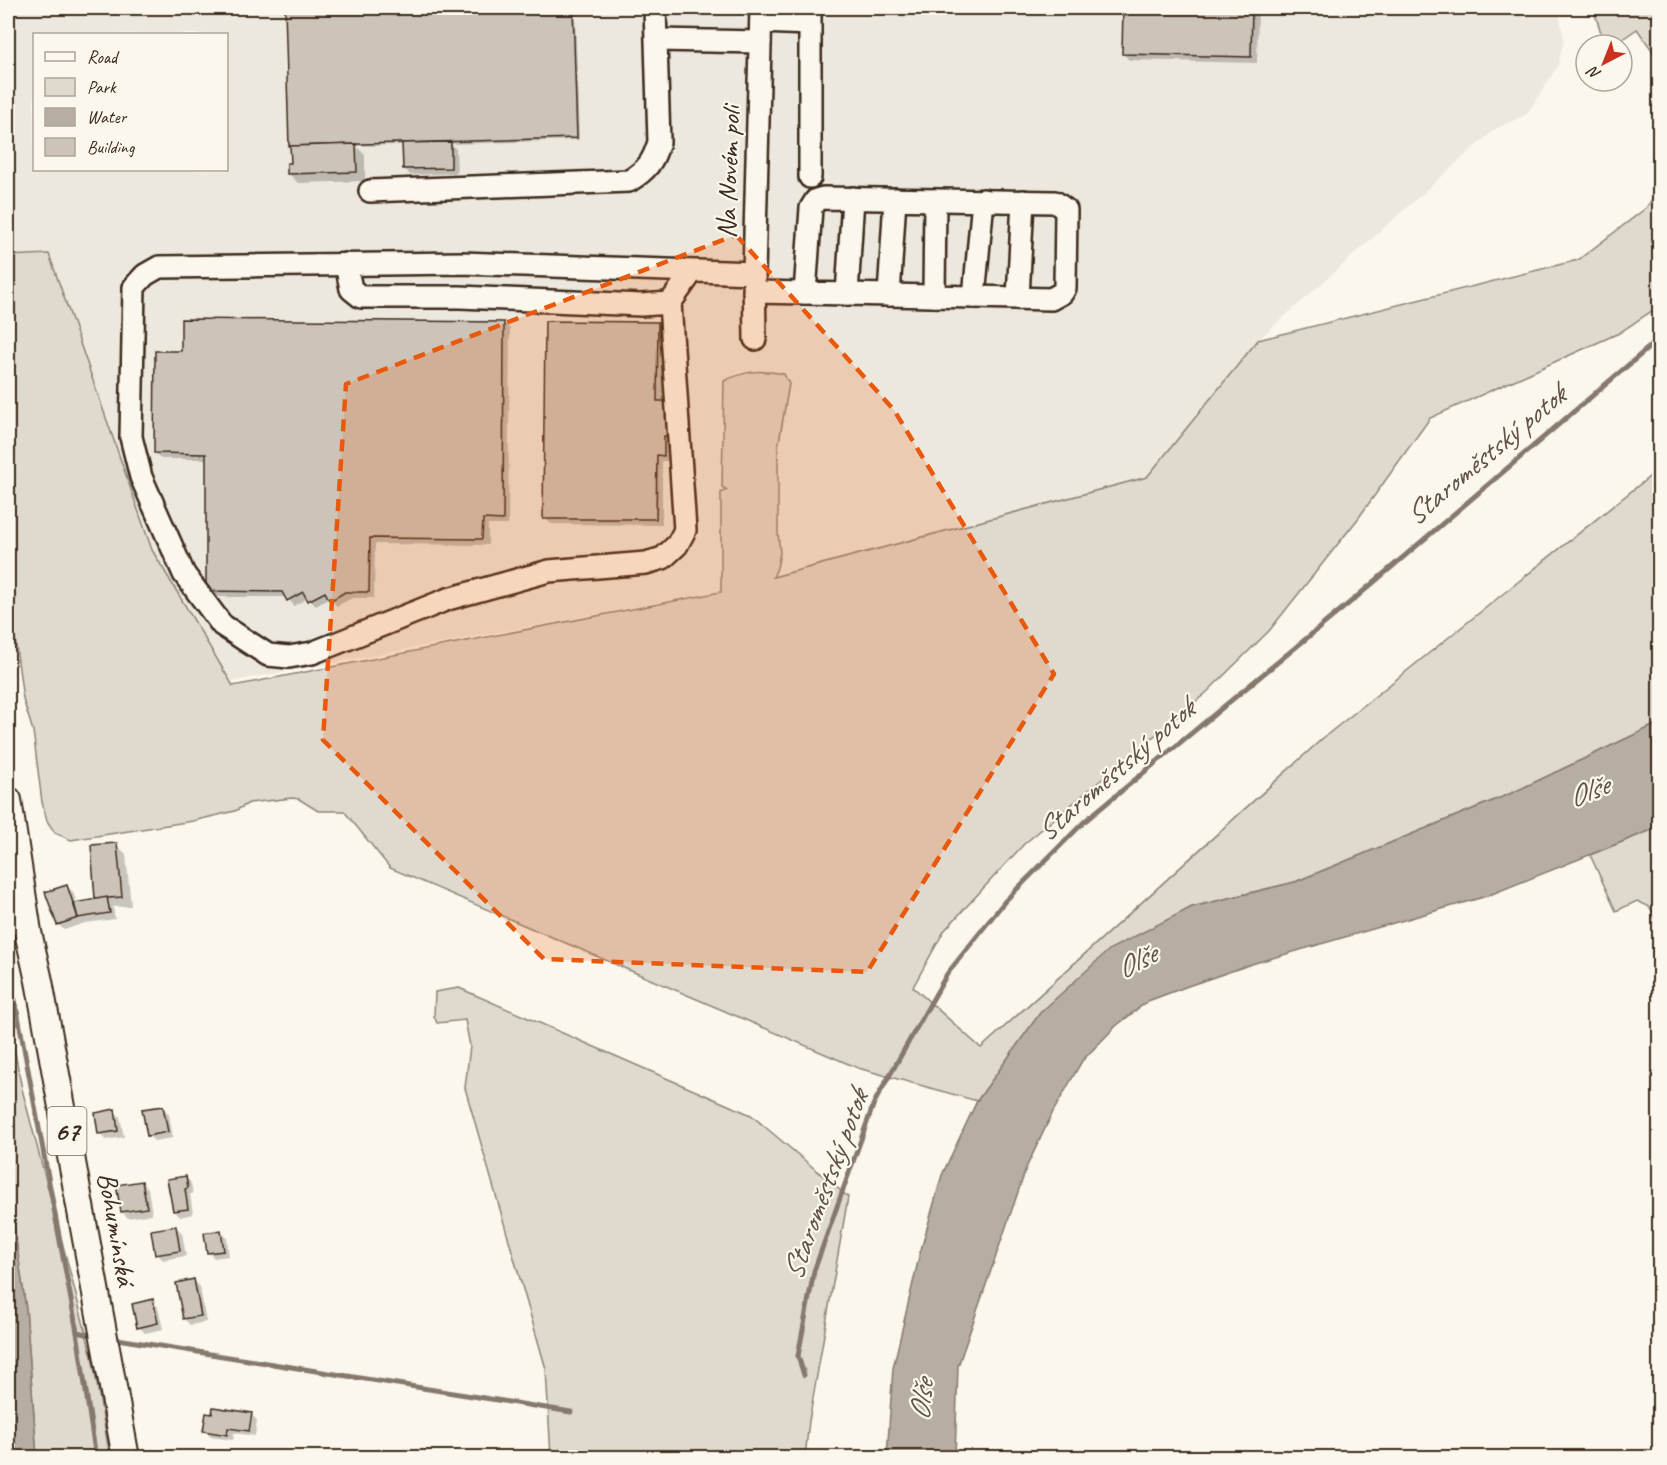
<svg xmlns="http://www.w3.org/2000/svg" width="1667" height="1465" viewBox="0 0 1667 1465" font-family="Caveat,sans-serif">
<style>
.built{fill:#ede8dd;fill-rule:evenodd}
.green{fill:#dfd9ce;stroke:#8d8276;stroke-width:1.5}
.water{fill:#b6aea2;stroke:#85796d;stroke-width:1.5}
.shadow{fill:#0003}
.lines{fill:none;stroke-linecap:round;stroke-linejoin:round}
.stream{stroke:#85796d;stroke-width:5}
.building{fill:#ccc4b9;stroke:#3b2a1e;stroke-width:1.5}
.minor-casing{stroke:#3b2a1e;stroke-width:26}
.major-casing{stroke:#3b2a1e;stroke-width:30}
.minor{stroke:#fbf7ec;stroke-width:21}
.major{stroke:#fbf7ec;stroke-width:26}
.marked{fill:#e8590c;fill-opacity:0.2;stroke:#e8590c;stroke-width:4.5;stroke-dasharray:12 8;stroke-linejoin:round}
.labels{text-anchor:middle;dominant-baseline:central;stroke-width:4.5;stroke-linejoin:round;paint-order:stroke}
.shield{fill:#fbf7ec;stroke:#75685c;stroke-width:1.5}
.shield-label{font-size:27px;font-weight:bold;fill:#3b2a1e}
.street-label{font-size:28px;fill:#3b2a1e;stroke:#fbf7ec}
.water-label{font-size:30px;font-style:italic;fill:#605246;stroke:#fbf7ec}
</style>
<rect width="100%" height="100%" fill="#fbf7ec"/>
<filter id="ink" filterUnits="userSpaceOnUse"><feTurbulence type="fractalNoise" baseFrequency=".0167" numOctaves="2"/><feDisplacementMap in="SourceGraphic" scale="12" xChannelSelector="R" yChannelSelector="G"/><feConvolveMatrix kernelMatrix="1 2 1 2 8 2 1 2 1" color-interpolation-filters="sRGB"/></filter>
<g filter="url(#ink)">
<!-- built -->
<path class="built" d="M8 8H1558L1564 39 1558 66 1527 114 1495 129 1258 340 1147 477 772 577 780 553 778 533V448L789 384 740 373 724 381 722 487 728 490 721 494 722 591 230 682 152 550 49 254 8 256ZM34 34H226V170H34Z"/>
<!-- green -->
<g class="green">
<polygon points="1593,8 1659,8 1659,60 1637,29 1614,45 1605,45"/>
<path d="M1659 189V306L1619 333 1430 418 1357 520 1269 631 1206 693 1024 844 944 931 913 987 981 1048 1323 738 1659 469V723L1512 793 1295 882 1192 907 1040 1013 977 1101 858 1068 390 868 344 811H318L299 799 292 798 249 803 235 811 193 821 71 840 55 833 47 821 42 802 33 731 23 699 8 586V256L49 254 152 550 233 686 721 592V493L727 490 722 487 724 381C747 370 759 370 784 374L789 384 778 448V533L780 553 777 568 773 577 1147 477 1258 340 1578 260 1646 208Z"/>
<polygon points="1659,827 1659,918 1648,906 1637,901 1616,911 1590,855"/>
<polygon points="459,988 751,1115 848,1197 809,1421 805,1457 551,1457 546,1369 465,1088 470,1046 465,1020 437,1023 434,1016 435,992"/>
<polygon points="8,1016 22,1089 92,1356 110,1457 37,1457 26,1309 8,1184"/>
<polygon points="1659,1453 1659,1458 1357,1457 1358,1456"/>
</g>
<!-- water -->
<g class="water">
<polygon points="1659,723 1659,827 1487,896 1255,963 1188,986 1148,1001 1116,1026 1082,1061 1053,1112 1027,1166 958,1366 955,1457 887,1457 893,1368 920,1253 942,1175 977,1101 1040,1013 1110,949 1192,907 1295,882 1512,793"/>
<polygon points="8,1184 26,1309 37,1457 8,1457"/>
</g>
<!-- shadow -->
<g class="shadow">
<polygon points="287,8 575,8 579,140 451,144 456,149 457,173 410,175 404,168 403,145 356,146 365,155 365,181 298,183 289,174 292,164"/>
<polygon points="1124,8 1258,8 1257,63 1129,60 1123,54"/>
<polygon points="504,323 510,329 508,525 488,525 488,545 375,544 374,598 352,598 337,606 330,598 316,606 308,598 294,606 287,597 213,597 207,591 208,459 161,459 155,453 183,352"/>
<polygon points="657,324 663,330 663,402 666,402 669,441 669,461 662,461 662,525 551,524 545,518"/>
<polygon points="117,845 126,854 131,906 113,907 115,919 85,923 64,930 58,924 66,886 73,892 77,904 97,900"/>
<polygon points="163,1108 169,1114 173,1138 154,1141 148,1135"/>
<polygon points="114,1111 120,1117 124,1137 106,1140 100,1134"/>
<polygon points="185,1177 191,1183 193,1194 190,1194 193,1214 180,1217 174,1211"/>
<polygon points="142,1182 148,1188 152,1214 128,1218 122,1212"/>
<polygon points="176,1227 182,1233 186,1256 163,1260 157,1254"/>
<polygon points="221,1232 227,1238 229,1256 214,1258 208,1252"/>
<polygon points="194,1281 200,1287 206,1322 190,1325 184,1319"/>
<polygon points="152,1301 158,1307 163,1329 145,1333 139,1327"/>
<polygon points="251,1414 257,1420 255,1436 234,1433 233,1440 211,1437 205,1431"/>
</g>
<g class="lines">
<!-- stream -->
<g class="stream">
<polyline points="8,984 15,1000 77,1332 96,1458"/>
<polyline points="77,1332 96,1336"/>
<polyline points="111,1338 571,1412"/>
<polyline points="804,1375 798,1356 814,1271 874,1103 947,974 1005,901 1085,821 1353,600 1660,338"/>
</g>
</g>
<!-- building -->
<g class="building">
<polygon points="285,8 573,8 577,138 289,146"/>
<polygon points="1123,8 1252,8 1251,57 1122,54"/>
<polygon points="451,142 451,168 403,169 402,143"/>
<polygon points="356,144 357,172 287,174 287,163 291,163 290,146"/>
<polygon points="181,319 504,322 503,520 483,519 482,539 370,538 369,592 345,592 330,601 325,592 308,601 303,592 287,601 282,592 206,591 206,454 154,453 155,351 181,351"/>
<polygon points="545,321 658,322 657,401 667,401 667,436 664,436 664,456 657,455 656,519 543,519"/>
<polygon points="117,843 122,897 95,899 91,845"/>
<polygon points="67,885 78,918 57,925 45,892"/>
<polygon points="107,897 110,913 78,918 74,903"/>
<polygon points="163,1106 168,1132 147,1136 142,1109"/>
<polygon points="115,1109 118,1131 98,1134 95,1113"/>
<polygon points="186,1176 188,1188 185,1189 188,1209 173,1211 167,1179"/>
<polygon points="142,1181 147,1208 121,1212 116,1185"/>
<polygon points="176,1226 180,1251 155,1255 151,1230"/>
<polygon points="221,1230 224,1251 207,1253 204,1233"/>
<polygon points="194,1279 201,1316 183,1319 176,1283"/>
<polygon points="153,1299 158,1323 137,1328 132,1304"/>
<polygon points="213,1407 252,1413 249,1431 228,1428 227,1435 203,1431 206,1413 212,1414"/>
</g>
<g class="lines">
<defs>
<g id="minor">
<polyline points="810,8 810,177"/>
<polyline points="761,22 809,24"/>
<polyline points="657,40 760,42"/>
<path d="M370 191 629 181C647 170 653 162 659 142L655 8"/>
<polygon points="823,198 1055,202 1066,210 1065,288 1062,293 1051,299 805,293 811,208 816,200"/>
<polyline points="346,264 351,289 361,297 460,297 641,305 670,303"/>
<polyline points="692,272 670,303 685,530 677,545 663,558 646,563 549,571 448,599 312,653 289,657 268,655 222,625 184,574 141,477 131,437 134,287 145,275 159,267 462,263 754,273"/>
<polyline points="754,292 805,293"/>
<polyline points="847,294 853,198"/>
<polyline points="889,295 895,199"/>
<polyline points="934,296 935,200"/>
<polyline points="974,297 983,200"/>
<polyline points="1018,298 1023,201"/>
<polyline points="755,339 754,273 761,8"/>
<polyline points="8,912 28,932"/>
</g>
<polyline id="major" points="8,800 28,932 39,981 126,1458"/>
</defs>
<!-- minor casing -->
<use href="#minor" class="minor-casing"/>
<!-- major casing -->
<use href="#major" class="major-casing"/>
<!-- minor -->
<use href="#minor" class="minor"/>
<!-- major -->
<use href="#major" class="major"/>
</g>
</g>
<!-- marked area -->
<path class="marked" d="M736 235 894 410 1054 674 867 972 544 959 323 740 346 384Z"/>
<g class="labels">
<!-- shield labels -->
<rect class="shield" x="47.5" y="1107" width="39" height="48" rx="4.5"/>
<g class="shield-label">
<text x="67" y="1131">67</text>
</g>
<!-- street labels -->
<g class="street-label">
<text transform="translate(728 172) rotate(-88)">Na Novém poli</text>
<text transform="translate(117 1229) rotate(80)">Bohumínská</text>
</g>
<!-- water labels -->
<g class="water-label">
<text transform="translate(1485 455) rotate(-40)">Staroměstský potok</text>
<text transform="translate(1115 770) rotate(-41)">Staroměstský potok</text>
<text transform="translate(1588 791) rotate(-21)">Olše</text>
<text transform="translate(1136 961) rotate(-27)">Olše</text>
<text transform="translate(825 1185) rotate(-70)">Staroměstský potok</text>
<text transform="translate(921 1400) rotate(-83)">Olše</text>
</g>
</g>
<!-- margin -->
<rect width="1667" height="1465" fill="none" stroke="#fbf7ec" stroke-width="30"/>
<rect x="15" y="15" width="1637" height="1435" fill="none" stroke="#3b2a1e" stroke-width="2" filter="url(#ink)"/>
<!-- legend -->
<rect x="33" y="33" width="195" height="138" fill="#fbf7ec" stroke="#aea59a" stroke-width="1.5"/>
<rect x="45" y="52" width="30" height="9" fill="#fbf7ec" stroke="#aea59a" stroke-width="1.5"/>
<text x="87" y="63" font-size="18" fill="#3b2a1e">Road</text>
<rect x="45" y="78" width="30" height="18" fill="#dfd9ce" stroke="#aea59a" stroke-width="1.5"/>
<text x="87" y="93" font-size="18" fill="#3b2a1e">Park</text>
<rect x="45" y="108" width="30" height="18" fill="#b6aea2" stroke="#aea59a" stroke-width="1.5"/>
<text x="87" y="123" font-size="18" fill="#3b2a1e">Water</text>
<rect x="45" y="138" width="30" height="18" fill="#ccc4b9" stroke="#aea59a" stroke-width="1.5"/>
<text x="87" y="153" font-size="18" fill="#3b2a1e">Building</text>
<!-- north arrow -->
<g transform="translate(1604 63) rotate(222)"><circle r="28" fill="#fbf7ec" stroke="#aea59a" stroke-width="1.5"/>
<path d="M0-4.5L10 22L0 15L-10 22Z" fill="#c8321e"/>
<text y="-9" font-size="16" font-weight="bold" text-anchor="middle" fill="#3b2a1e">N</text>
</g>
</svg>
